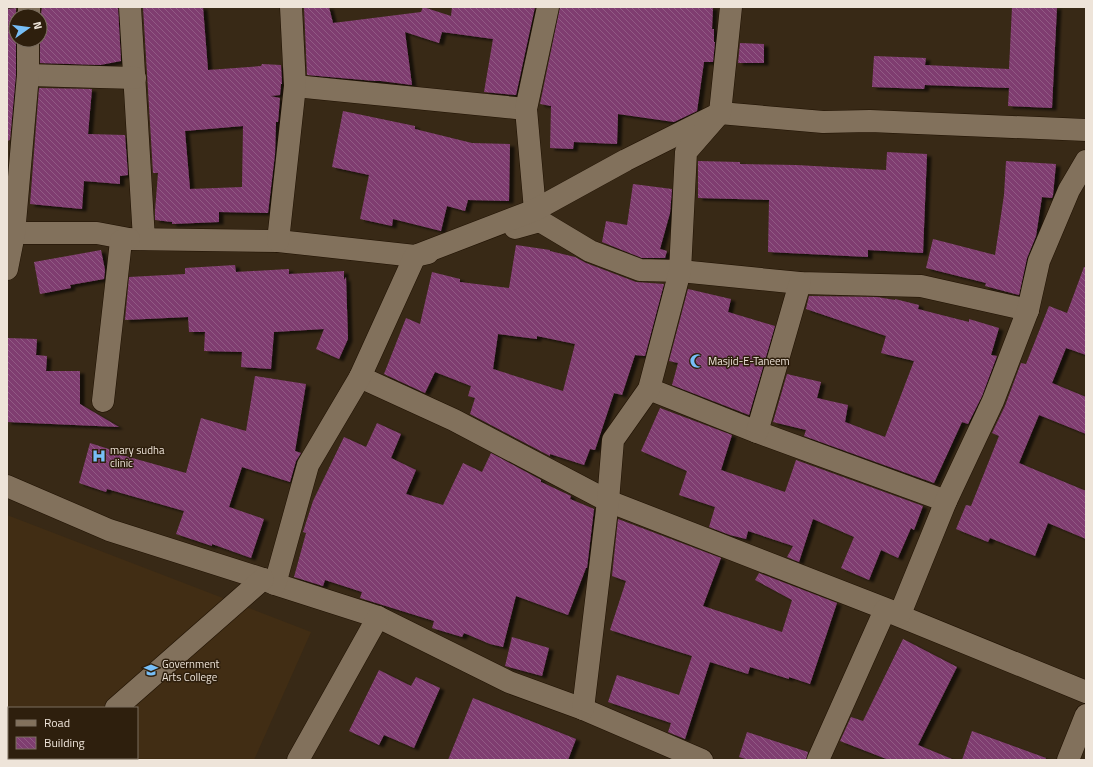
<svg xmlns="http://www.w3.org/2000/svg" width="1093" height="767" viewBox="0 0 1093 767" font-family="'Titillium Web',sans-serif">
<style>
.built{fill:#412d14;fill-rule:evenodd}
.building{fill:url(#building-back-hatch);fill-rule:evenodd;filter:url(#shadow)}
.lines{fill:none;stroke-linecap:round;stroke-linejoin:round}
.minor-casing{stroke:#1f1102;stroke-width:23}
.minor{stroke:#82715c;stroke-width:22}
.labels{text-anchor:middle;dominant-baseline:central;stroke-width:3;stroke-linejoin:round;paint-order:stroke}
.poi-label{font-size:11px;fill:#eee4d9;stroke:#2e1f0d;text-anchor:start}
</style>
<defs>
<pattern id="building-back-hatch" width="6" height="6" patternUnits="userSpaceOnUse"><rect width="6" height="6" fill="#7f3e70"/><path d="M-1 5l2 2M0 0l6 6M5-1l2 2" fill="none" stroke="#915a84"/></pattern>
<filter id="shadow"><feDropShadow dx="4.5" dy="2.5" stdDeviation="1" flood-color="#0009"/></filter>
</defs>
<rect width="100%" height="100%" fill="#382916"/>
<!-- built -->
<path class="built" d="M7 515 311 632 254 760H7ZM9 708H137V758H9Z"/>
<!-- building -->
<g class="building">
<polygon points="42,7 118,7 121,61 100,65 40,63 40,22"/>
<path d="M143 7H203L208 70 261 66 262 64 281 65 282 84H281L280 95 270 96 280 98 278 122H276L275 154 268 213 219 212V222L172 224V222L155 220V211L158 173H153ZM243 126 242 187 190 189 185 131Z"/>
<polygon points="304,7 329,7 333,23 421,12 423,7 451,16 452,7 535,7 516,95 484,92 493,39 442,32 439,43 405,32 412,85 381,81 375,81 307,75"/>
<polygon points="560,7 713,7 712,29 714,29 714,42 715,42 713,62 704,62 697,111 674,122 618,114 617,144 574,142 573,149 550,148 551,106 540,104"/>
<polygon points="1012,7 1057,7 1052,108 1008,106 1009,88 925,85 924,89 872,87 874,56 926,58 925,65 1009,69"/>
<polygon points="16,8 16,74 10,140 7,141 7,9"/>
<polygon points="740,43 764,44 764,63 738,63"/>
<polygon points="39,88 92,89 88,134 125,135 128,175 120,176 120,184 84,181 82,209 30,204"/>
<polygon points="343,111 415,126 415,129 472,143 510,144 509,201 468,200 465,211 447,206 441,231 393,219 392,226 360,219 369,175 332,167"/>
<polygon points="887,152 927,154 923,253 868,250 868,257 768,252 769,200 698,198 698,161 740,162 740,164 796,165 886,170"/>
<polygon points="1006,161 1056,164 1053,195 1052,198 1042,197 1036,236 1027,258 1019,295 985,286 986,283 926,268 933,239 995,255 1004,195"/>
<polygon points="633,184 672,189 670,213 660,249 667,251 665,258 642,258 602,242 606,221 627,225"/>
<path d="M516 245 550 250V251L575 257 586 263 636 282 664 284 645 356 635 355 622 395 614 393 595 450 590 449 584 465 550 454V456L470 414 475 398 468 396 471 386 435 372 425 393 384 374 406 318 420 324 432 272 460 279V282L509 288ZM498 334 537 339V336L575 344 563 391 493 369Z"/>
<polygon points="101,250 105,270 104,279 70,285 71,288 40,294 34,262"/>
<polygon points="235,265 236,272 289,269 289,274 344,271 344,280 346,277 348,339 339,359 316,349 324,329 274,332 271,369 241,367 242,352 204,351 205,332 189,332 188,317 125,320 129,277 185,274 185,268"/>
<polygon points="1084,267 1086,267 1086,355 1066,348 1052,383 1086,397 1086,434 1039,415 1019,463 1086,491 1086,539 1048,523 1035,556 990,538 988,542 956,529 966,505 971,506 999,436 992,433 1005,406 1021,363 1026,364 1049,306 1067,313"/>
<polygon points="688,289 731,299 728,312 775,326 749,415 672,385 678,363 669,361"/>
<polygon points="809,296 877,297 895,300 895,299 919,305 918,309 969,322 969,319 999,328 991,355 997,356 982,396 968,424 962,422 934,483 804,436 806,430 773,422 787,374 821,382 817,398 848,405 845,422 885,437 914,361 881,353 886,336 806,309"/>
<polygon points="8,338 37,339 36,355 47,356 46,371 80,371 80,404 119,427 7,422"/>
<polygon points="255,376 306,384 295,451 301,453 296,461 290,482 242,467 229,507 264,519 251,558 212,544 212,546 176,534 184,511 107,489 106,492 79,483 90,443 118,452 118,454 186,473 201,418 246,431"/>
<polygon points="660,408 732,435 721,470 785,492 796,460 923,506 914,530 911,528 898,558 881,550 869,580 841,568 854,537 813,519 799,562 787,557 793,546 748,531 746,539 730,535 709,527 715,507 679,495 687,471 641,451"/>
<polygon points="377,423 401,434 391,458 416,470 406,494 443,505 463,463 482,472 491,453 541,480 541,482 571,496 570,499 594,509 587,568 586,568 568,615 516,596 503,647 490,644 464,633 462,637 432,628 434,621 360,598 362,592 325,580 323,586 294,577 306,533 303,532 313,501 344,437 366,447"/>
<polygon points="618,519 721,558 703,606 782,632 792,600 755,580 759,573 837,603 810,684 789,677 789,679 750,667 748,674 710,662 685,739 668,732 671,723 608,702 617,675 679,695 692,656 610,630 626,581 612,576"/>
<polygon points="512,637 549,648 542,676 505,666"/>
<polygon points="903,639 957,667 918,745 952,759 952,760 889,760 840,741 851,717 863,721"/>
<polygon points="379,670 411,686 416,677 440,688 414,748 384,735 379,745 349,731"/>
<polygon points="473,698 576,739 568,760 448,760"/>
<polygon points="972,731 1046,758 1045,760 962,760"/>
<polygon points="747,732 808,752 806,760 749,760 739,757"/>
</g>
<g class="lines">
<defs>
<g id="minor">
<polyline points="130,7 144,239"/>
<polyline points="29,16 29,7"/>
<polyline points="28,75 135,78"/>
<polyline points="295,86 526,109"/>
<polyline points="535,210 526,109 548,7"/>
<polyline points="515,228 540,221 590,251 640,270 680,271 800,283 921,286 1028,310"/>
<polyline points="7,233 97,233 129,239 278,241 415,256 428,253"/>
<polyline points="278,241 295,86 291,7"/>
<polyline points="7,269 14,234 28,75 28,40"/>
<polyline points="360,377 454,420 608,501 899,614"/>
<polyline points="649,389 757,432 946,501"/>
<polyline points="103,401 121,241 129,239"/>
<polyline points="757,432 800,283"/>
<polyline points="7,486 109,530 263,579 275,584 378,617 509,682 583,709 702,760"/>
<polyline points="275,584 308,465 360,377 415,256 535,210 626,160 720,113 823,122 870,121 1086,130"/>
<polyline points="885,610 1086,692"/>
<polyline points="116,708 263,579"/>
<polyline points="583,709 608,501 613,440 649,389 680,271 686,152 720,113 731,7"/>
<polyline points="57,760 59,758"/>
<polyline points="298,760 378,617"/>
<polyline points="818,760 885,610 900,614 946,501 993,401 1028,310 1039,261 1069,190 1086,161"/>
<polyline points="1068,760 1086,715"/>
</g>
</defs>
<!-- minor casing -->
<use href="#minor" class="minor-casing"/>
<!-- minor -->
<use href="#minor" class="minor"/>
</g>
<!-- icons -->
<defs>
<symbol id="mosque-bare" viewBox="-9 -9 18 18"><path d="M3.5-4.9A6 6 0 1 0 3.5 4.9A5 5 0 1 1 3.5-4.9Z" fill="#77bff7" stroke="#2e1f0d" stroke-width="2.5" paint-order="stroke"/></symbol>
<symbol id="hospital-bare" viewBox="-9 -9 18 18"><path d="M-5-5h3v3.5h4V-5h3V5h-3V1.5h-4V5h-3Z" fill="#77bff7" stroke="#2e1f0d" stroke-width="2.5" paint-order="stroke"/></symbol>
<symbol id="university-bare" viewBox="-9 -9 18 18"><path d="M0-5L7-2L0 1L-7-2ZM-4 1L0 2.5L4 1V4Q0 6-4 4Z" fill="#77bff7" stroke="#2e1f0d" stroke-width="2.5" paint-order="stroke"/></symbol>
</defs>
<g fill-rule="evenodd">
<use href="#mosque-bare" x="687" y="351" width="20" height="20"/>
<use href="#hospital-bare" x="89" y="446" width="20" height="20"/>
<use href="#university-bare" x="141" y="660" width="20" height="20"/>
</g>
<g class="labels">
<!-- poi labels -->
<g class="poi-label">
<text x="708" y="361">Masjid-E-Taneem</text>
<text x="110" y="450">mary sudha<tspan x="110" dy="13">clinic</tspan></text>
<text x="162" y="664">Government<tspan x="162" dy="13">Arts College</tspan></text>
</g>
</g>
<!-- border -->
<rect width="1093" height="767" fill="none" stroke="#eee4d9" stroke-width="16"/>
<!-- legend -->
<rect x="8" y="707" width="130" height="52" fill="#2e1f0d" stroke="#7b6e5f"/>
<rect x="16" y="720" width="20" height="6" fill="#82715c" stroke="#7b6e5f"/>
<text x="44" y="727" font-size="12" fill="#eee4d9">Road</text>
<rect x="16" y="737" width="20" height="12" fill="url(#building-back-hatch)" stroke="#7b6e5f"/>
<text x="44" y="747" font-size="12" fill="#eee4d9">Building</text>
<!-- north arrow -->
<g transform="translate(28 28) rotate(76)"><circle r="19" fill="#2e1f0d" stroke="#7b6e5f"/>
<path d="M0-3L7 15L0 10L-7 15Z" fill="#77bff7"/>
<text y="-6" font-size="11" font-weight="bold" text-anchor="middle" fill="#eee4d9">N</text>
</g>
</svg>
